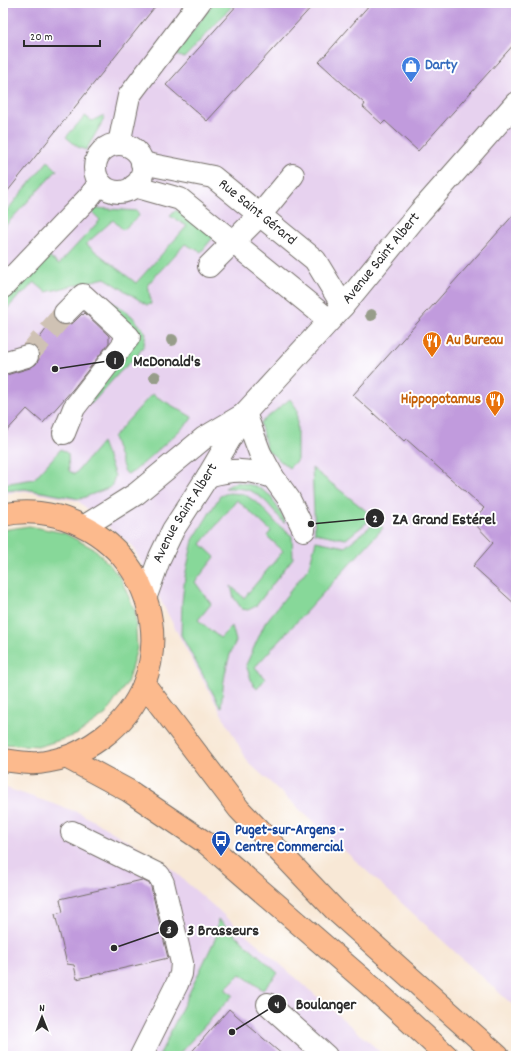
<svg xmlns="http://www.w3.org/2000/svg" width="519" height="1059" viewBox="0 0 519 1059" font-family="Dekko,sans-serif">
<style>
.built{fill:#e7d2ef}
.green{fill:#87d899;stroke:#598262}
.building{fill:#c19bdd}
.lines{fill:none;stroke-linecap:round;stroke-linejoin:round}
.minor-tunnel{stroke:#cfc2b4;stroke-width:22;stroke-dasharray:22 11;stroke-linecap:butt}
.minor-casing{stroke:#736d67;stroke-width:24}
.major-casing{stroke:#736d67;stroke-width:24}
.minor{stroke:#fff;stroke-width:22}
.major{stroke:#fcba8d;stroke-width:22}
.tree{fill:#979d8a}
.labels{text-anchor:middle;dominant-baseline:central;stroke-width:4;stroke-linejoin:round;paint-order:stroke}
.shop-label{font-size:15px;font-weight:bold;fill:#366cbe;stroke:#fff;text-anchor:start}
.street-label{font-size:15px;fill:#2b2b2b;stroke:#fff}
.food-label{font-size:15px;font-weight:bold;fill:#c56008;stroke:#fff;text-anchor:start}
.transit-label{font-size:15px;font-weight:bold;fill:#164399;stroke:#fff;text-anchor:start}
.leader{fill:none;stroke:#2b2b2b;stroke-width:1.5}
.callout-dot{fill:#2b2b2b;stroke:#fff;stroke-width:1.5}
.mark-label{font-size:12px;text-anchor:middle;font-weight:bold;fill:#fff}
.callout-label{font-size:16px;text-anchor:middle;font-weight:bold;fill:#2b2b2b;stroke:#fff;stroke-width:4;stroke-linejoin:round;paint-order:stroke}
</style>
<rect width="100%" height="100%" fill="#fff"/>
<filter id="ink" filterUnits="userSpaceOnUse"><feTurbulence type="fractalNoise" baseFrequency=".025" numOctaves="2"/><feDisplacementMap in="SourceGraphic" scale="8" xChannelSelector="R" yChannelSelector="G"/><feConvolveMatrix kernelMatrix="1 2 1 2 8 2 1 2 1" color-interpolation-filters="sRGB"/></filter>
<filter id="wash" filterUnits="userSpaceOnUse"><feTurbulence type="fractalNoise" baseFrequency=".012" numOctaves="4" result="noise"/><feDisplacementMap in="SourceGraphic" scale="16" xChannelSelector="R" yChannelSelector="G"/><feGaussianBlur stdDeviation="0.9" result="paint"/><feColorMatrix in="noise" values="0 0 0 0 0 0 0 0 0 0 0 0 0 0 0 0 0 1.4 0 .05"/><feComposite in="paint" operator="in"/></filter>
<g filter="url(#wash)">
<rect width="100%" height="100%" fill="#f8e8d6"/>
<!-- built -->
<g class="built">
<polygon points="3,3 516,3 516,1008 248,762 189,655 133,547 78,501 25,491 3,494"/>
<polygon points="3,787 80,813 162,861 385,1056 3,1056"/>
</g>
<!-- green -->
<g class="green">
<polygon points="213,3 235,3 184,58 176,55"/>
<polygon points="104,115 104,119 86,150 78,147 66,137 85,116 92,121"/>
<polygon points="48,161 57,170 3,228 3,215"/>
<polygon points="95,208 137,211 139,216 123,230 113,220 86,244 136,283 187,226 170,216 176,210 216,234 201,252 185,244 148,284 151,304 147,305 105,278 46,292 34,282 24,293 20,295 3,313 3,300 30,267 47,255 59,264 100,220 92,212"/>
<polygon points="96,291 132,316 146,333 144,345 137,356 119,373 92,403 87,402 132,343 91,295"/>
<polygon points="152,394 192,417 190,421 145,462 133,472 127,474 124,470 113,437"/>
<polygon points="290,399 297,409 297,460 289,468 267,450 260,423"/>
<polygon points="102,442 115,476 111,487 80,499 25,489 3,491 3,484 34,479 61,449 68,454 69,471 75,474"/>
<polygon points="312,468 374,517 346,539 315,533"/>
<path d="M236 482 256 486 271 496 285 521 284 523C273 510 261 492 244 489 238 488 231 488 225 488Z"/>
<path d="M228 493 244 494 259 504 277 524 292 536 293 558 256 606 248 610 242 609 234 598 231 586 244 598 283 551 267 536 271 531 237 500 201 544 215 557 195 582 211 604 198 620 220 638 232 626 236 641C225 661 223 686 221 708L181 635 182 602 185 576 193 540 220 496Z"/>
<polygon points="377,521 383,528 255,667 265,679 257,689 253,685 246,665 265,623 309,567 316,541 345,547"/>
<polygon points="29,526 64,533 96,550 120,577 135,611 137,648 127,683 106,714 76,735 41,746 3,744 3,530"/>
<polygon points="218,919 278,973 263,990 240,974 225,989 233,995 177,1056 159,1056 216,937"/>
</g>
<g id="blocks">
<!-- building -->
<g class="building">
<polygon points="3,3 158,3 3,197"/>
<polygon points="239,3 315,3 207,121 166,85"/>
<polygon points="371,3 516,3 516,42 418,151 385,121 382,124 363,107 365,104 319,62"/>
<polygon points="516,212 516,605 473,566 493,543 472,521 484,508 406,439 404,441 353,395"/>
<polygon points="85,313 109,336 109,343 73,389 43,423 27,409 3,435 3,376 30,368 36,364 39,359 39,353 34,346 54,318 56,322 61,325 68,325 74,322 82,314 83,315"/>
<polygon points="142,880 150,884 151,887 168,958 77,979 74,965 67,964 55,914 63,912 60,899"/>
<polygon points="229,1009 284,1056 188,1056"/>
</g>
</g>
</g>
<g filter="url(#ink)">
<use href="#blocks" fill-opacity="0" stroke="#736d67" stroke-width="1"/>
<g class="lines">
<!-- minor-tunnel -->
<polyline class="minor-tunnel" points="27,356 65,313"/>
<defs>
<g id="minor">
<polyline points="119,144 129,96 199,3"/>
<circle cx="119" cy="168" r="24"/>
<path id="s1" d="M142 163 213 177 315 260 343 306"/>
<polyline points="134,186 180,199 329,320"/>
<polyline points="209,266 260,215 293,175"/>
<polyline points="3,287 89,197 100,183"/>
<polyline points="3,363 27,356"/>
<polyline points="245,413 260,453 273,477 289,499 304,530"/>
<polyline points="64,433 74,408 129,337 83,295 65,313"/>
<path d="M208 476C232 469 249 469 273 477"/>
<polyline points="85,526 136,494 204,438 243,415"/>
<path id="s2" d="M146 596 160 557 173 530 208 476 245 413 343 306 420 212 516 103"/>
<polyline points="72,832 159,875 163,883 182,963 181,974 177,984 141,1056"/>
<polyline points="268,1004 326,1056"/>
</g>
<g id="major">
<path d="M3 515C26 509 53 513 74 522 163 559 181 679 103 737 92 745 79 753 66 757 57 760 39 764 30 763 21 763 12 761 3 760"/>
<polyline points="144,684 239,809 336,911 498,1056"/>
<polyline points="66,757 129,791 206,843 373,988 447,1056"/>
</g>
</defs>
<!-- minor casing -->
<use href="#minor" class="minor-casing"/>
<!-- major casing -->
<use href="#major" class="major-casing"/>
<!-- minor -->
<use href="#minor" class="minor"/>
<!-- major -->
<use href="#major" class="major"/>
</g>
<!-- trees -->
<g class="tree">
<circle cx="371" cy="315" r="6"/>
<circle cx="172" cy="340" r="6"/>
<circle cx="155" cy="377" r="6"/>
</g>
</g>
<!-- icons -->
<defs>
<symbol id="shop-pin" viewBox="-11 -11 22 30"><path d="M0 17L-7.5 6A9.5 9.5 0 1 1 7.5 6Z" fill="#3f7fe0" stroke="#fff"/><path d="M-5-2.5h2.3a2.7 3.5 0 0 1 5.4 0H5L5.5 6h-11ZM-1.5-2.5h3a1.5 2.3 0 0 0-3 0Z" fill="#fff"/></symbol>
<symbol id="restaurant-pin" viewBox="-11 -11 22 30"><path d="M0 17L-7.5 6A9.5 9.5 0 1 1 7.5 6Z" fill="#e8710a" stroke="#fff"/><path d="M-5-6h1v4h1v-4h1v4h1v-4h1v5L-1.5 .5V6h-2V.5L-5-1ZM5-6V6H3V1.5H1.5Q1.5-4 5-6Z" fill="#fff"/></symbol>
<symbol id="bus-pin" viewBox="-11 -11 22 30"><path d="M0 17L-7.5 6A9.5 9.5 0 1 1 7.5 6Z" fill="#1a4fb4" stroke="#fff"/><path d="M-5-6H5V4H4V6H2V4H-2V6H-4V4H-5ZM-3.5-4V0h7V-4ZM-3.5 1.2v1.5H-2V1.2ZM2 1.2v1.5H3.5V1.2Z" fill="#fff"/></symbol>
</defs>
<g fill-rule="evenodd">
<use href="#shop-pin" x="400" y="55" width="22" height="30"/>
<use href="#restaurant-pin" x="421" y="330" width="22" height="30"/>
<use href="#restaurant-pin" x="484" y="389" width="22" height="30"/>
<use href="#bus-pin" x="210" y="829" width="22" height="30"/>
</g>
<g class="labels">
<!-- shop labels -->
<g class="shop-label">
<text x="425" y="66">Darty</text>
</g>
<!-- street labels -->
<g class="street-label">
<text stroke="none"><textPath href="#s1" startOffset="129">Rue Saint Gérard</textPath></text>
<text stroke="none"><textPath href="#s2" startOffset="415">Avenue Saint Albert</textPath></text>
<text stroke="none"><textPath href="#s2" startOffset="92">Avenue Saint Albert</textPath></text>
</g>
<!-- food labels -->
<g class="food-label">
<text x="446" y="341">Au Bureau</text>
<text x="481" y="400" text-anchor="end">Hippopotamus</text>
</g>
<!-- transit labels -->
<g class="transit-label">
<text x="235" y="831">Puget-sur-Argens -<tspan x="235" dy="17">Centre Commercial</tspan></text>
</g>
</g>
<!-- callouts -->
<path class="leader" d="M55 369L115 360M311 524L375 518M114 948L169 929M232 1032L277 1004"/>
<g class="callout-dot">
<circle cx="55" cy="369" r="4"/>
<circle cx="311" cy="524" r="4"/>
<circle cx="114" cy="948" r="4"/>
<circle cx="232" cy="1032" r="4"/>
<circle cx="115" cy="360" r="10"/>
<circle cx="375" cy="518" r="10"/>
<circle cx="169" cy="929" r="10"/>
<circle cx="277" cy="1004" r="10"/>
</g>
<g class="mark-label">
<text x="115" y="364">1</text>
<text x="375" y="522">2</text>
<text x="169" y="933">3</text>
<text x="277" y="1008">4</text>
</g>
<g class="callout-label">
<text x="167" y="366">McDonald's</text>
<text x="444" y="524">ZA Grand Estérel</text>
<text x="223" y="935">3 Brasseurs</text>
<text x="326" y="1009">Boulanger</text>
</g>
<!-- margin -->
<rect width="519" height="1059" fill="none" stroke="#fff" stroke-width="16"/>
<!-- north arrow -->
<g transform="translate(42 1017)" stroke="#ffffff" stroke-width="3" paint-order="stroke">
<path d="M0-3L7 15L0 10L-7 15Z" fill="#2b2b2b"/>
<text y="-6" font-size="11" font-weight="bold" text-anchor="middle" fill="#2b2b2b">N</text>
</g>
<!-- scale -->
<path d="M24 40v6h76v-6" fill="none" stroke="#2b2b2b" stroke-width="2"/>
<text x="30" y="40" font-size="12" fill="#2b2b2b" stroke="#ffffff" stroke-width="3" paint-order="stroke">20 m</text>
</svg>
